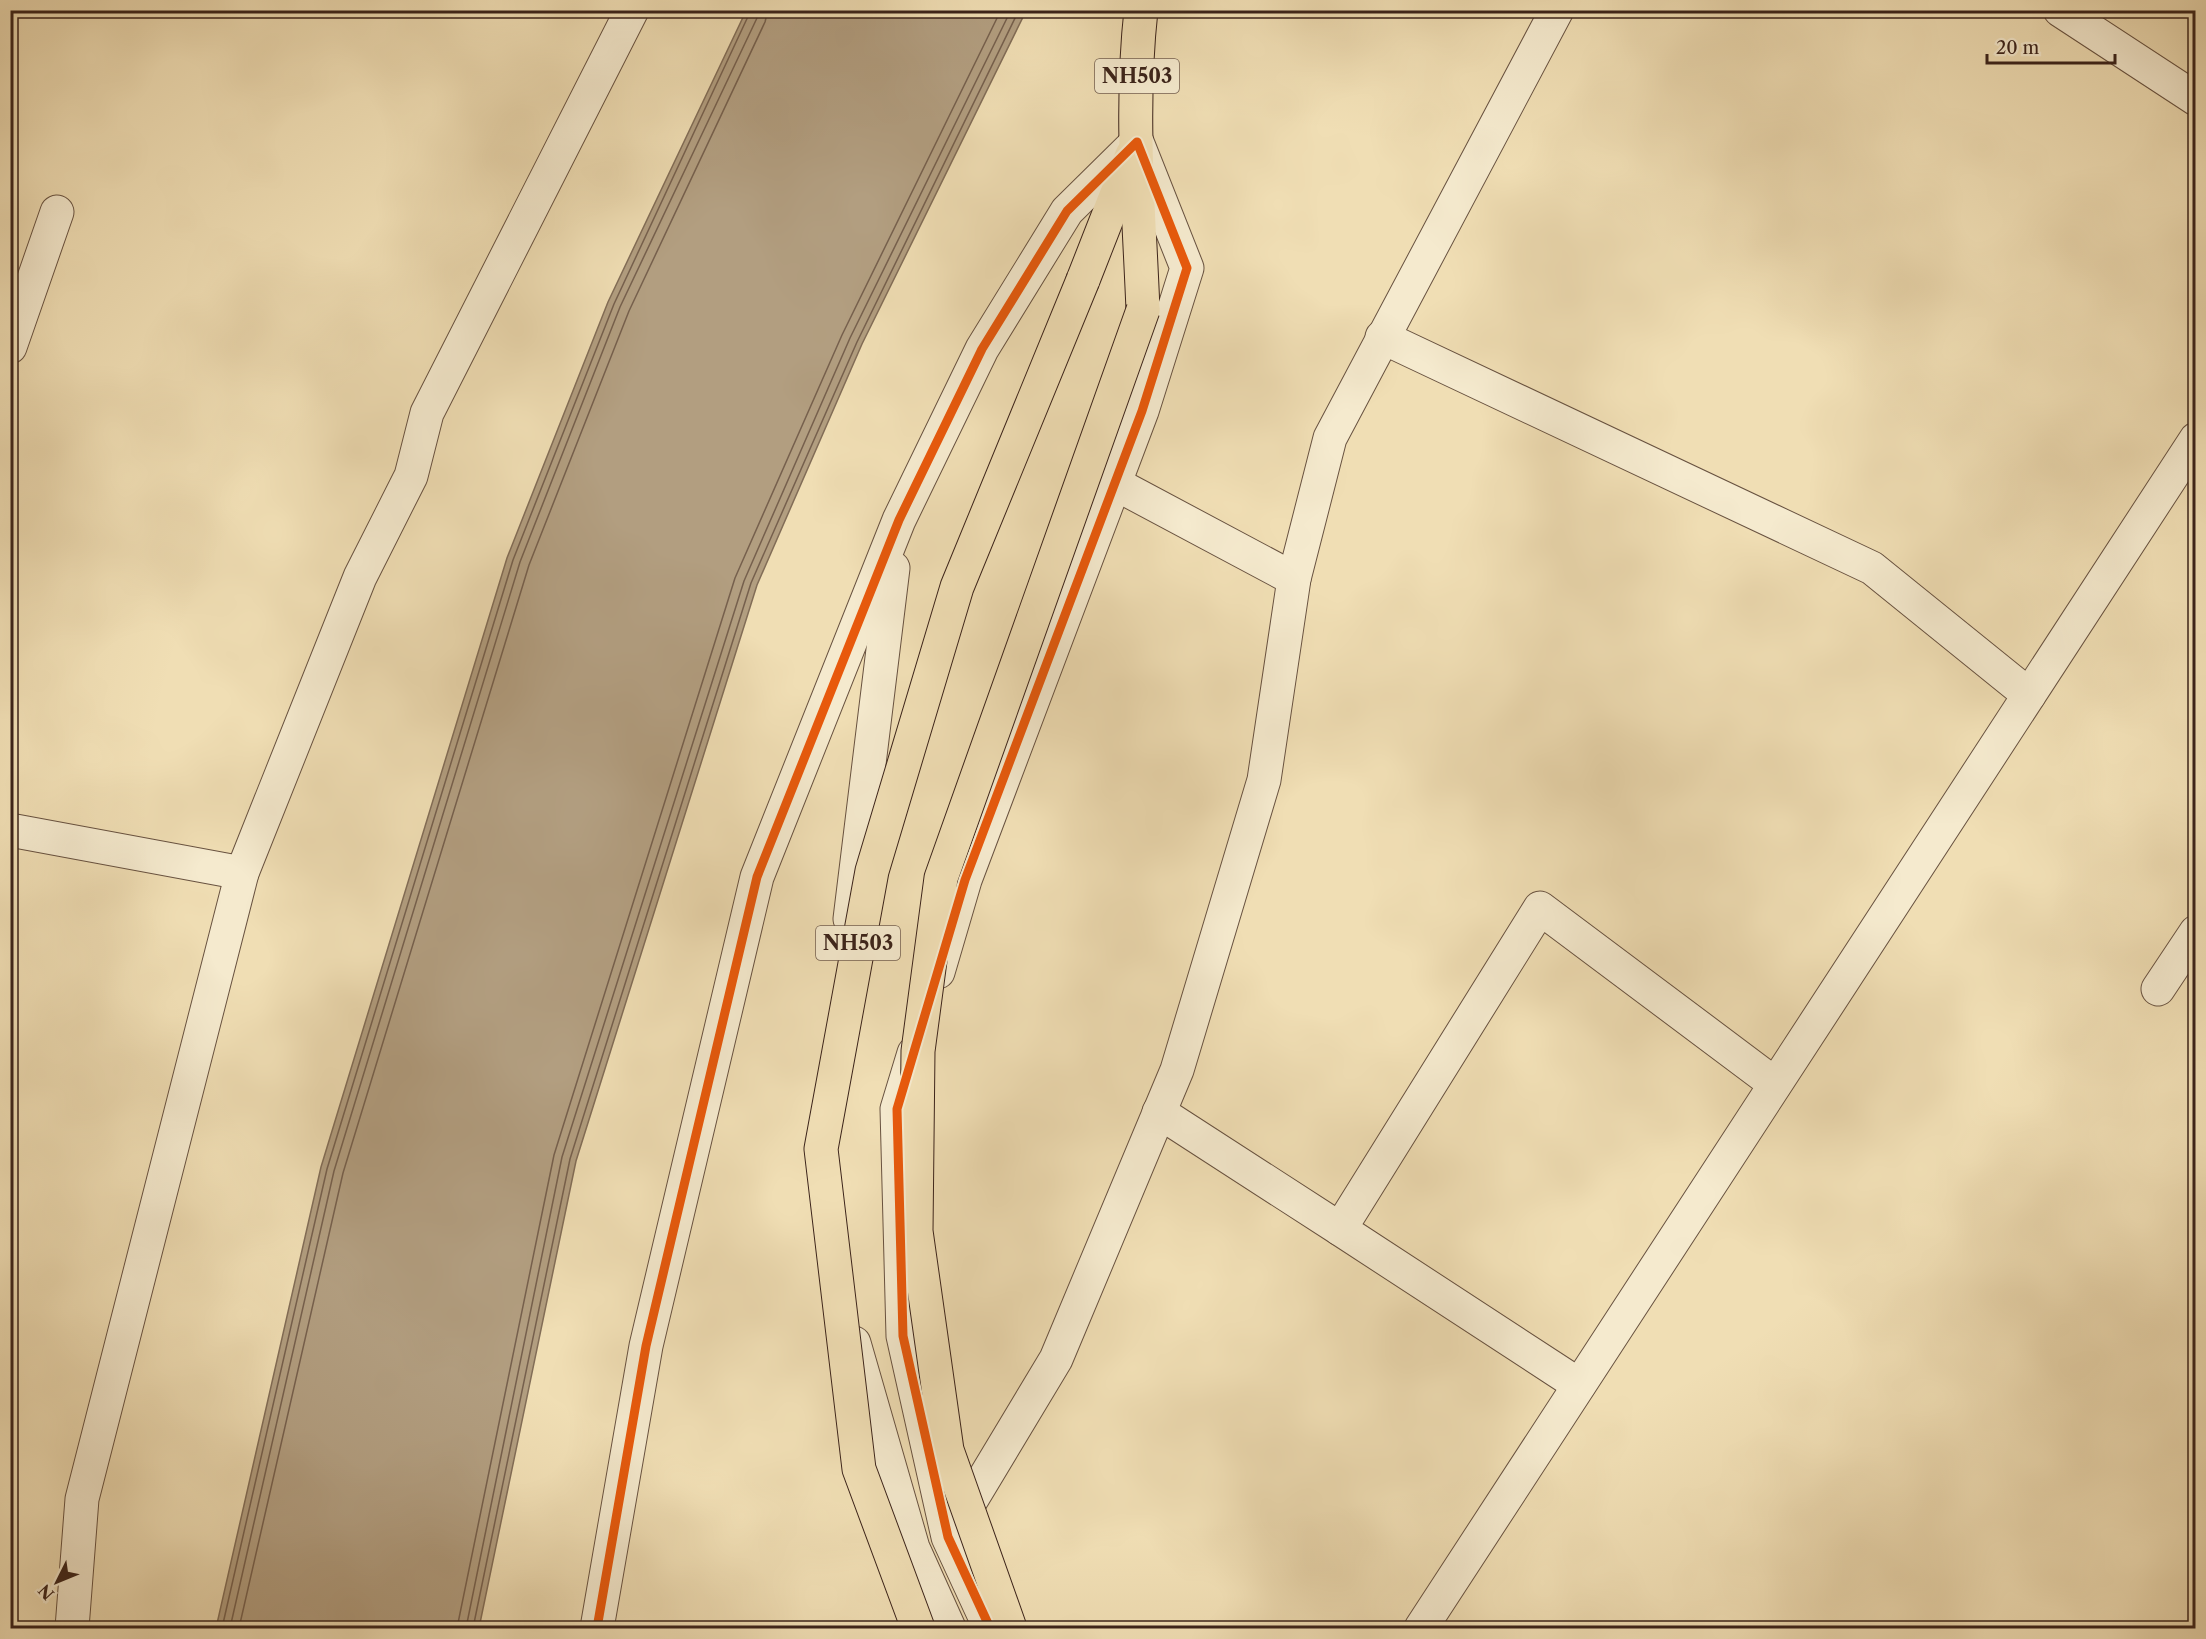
<svg xmlns="http://www.w3.org/2000/svg" width="2206" height="1639" viewBox="0 0 2206 1639" font-family="'Libre Caslon Text',serif">
<style>
.water{fill:#b29e80;stroke:#826d57;stroke-width:1.5}
.lines{fill:none;stroke-linecap:round;stroke-linejoin:round}
.shore{stroke:#76604d;stroke-width:1.5}
.minor-casing{stroke:#685240;stroke-width:35}
.highway-casing{stroke:#3b231a;stroke-width:35}
.minor{stroke:#f5eace;stroke-width:33}
.highway{stroke:#f0deb4;stroke-width:33}
.highway-bridge-casing{stroke:#3b231a;stroke-width:35;stroke-linecap:butt}
.highway-bridge{stroke:#f0deb4;stroke-width:33}
.cycleway-casing{stroke:#f5eace;stroke-width:13}
.cycleway{stroke:#e8590c;stroke-width:9}
.labels{text-anchor:middle;dominant-baseline:central;stroke-width:6;stroke-linejoin:round;paint-order:stroke}
.shield{fill:#f5eace;stroke:#735f50;stroke-width:1.5}
.shield-label{font-size:20px;font-weight:bold;fill:#3b231a}
</style>
<rect width="100%" height="100%" fill="#f0deb4"/>
<filter id="stains"><feTurbulence type="fractalNoise" baseFrequency=".00333" numOctaves="4"/><feColorMatrix values="0 0 0 0 .2 0 0 0 0 .09 0 0 0 0 .02 0 0 0 .5 -.17"/></filter>
<radialGradient id="worn" r=".72"><stop offset=".6" stop-color="#630" stop-opacity="0"/><stop offset="1" stop-color="#630" stop-opacity=".3"/></radialGradient>
<!-- water -->
<polygon class="water" points="746,11 1026,11 862,344 757,585 576,1161 479,1628 216,1628 321,1167 507,558 608,302"/>
<g class="lines">
<!-- shore -->
<g class="shore">
<polyline points="222,1628 327,1169 513,560 614,304 751,10"/>
<polyline points="230,1628 334,1171 520,562 620,307 757,18 759,10"/>
<polyline points="239,1628 343,1173 529,565 629,311 765,22 768,10"/>
<polyline points="457,1628 554,1155 735,578 842,335 1001,10"/>
<polyline points="466,1628 562,1157 744,581 850,338 1011,10"/>
<polyline points="473,1628 570,1159 751,583 857,342 1019,10"/>
</g>
<defs>
<g id="minor">
<polyline points="2060,10 2196,99"/>
<polyline points="1382,337 1872,568 2029,695"/>
<polyline points="10,347 57,212"/>
<polyline points="1114,483 1294,579"/>
<polyline points="10,830 242,873"/>
<polyline points="850,919 893,568"/>
<polyline points="2158,989 2196,932"/>
<polyline points="914,1053 897,1109 903,1336 948,1537 990,1628"/>
<polyline points="1159,1112 1340,1229"/>
<polyline points="854,1343 913,1548 949,1628"/>
<polyline points="1579,1385 1340,1229 1540,908 1775,1084"/>
<polyline points="955,1527 1056,1359 1177,1070 1264,780 1294,579 1330,438 1557,10"/>
<polyline points="72,1628 82,1499 242,873 360,577 411,476 427,413 632,10"/>
<polyline points="597,1628 646,1346 757,877 899,520 982,349 1067,211 1137,142 1187,268 1142,411 965,880 938,972"/>
<polyline points="1421,1628 2196,439"/>
</g>
<g id="highway">
<path d="M1141 10C1130 109 1139 211 1143 310"/>
<polyline points="1083,280 1132,155"/>
</g>
</defs>
<!-- minor casing -->
<use href="#minor" class="minor-casing"/>
<!-- highway casing -->
<use href="#highway" class="highway-casing"/>
<!-- minor -->
<use href="#minor" class="minor"/>
<!-- highway -->
<use href="#highway" class="highway"/>
<defs>
<g id="highway-bridge">
<polyline points="918,1628 859,1469 821,1149 872,871 957,587 1083,280"/>
<polyline points="1010,1628 947,1450 916,1231 918,1051 941,878 1143,310"/>
</g>
</defs>
<!-- highway-bridge casing -->
<use href="#highway-bridge" class="highway-bridge-casing"/>
<!-- highway-bridge -->
<use href="#highway-bridge" class="highway-bridge"/>
<defs>
<polyline id="cycleway" points="597,1628 646,1346 757,877 899,520 982,349 1067,211 1137,142 1187,268 1142,411 965,880 897,1109 903,1336 948,1537 990,1628"/>
</defs>
<!-- cycleway casing -->
<use href="#cycleway" class="cycleway-casing"/>
<!-- cycleway -->
<use href="#cycleway" class="cycleway"/>
</g>
<g class="labels">
<!-- shield labels -->
<g class="shield">
<rect x="1095" y="59" width="84" height="34" rx="4.5"/>
<rect x="816" y="926" width="84" height="34" rx="4.5"/>
</g>
<g class="shield-label">
<text x="1137" y="76">NH503</text>
<text x="858" y="943">NH503</text>
</g>
</g>
<!-- margin -->
<rect width="2206" height="1639" fill="none" stroke="#f0deb4" stroke-width="36"/>
<rect x="12" y="12" width="2182" height="1615" fill="none" stroke="#3b231a" stroke-width="3"/>
<rect x="18" y="18" width="2170" height="1603" fill="none" stroke="#3b231a" stroke-width="1.5"/>
<!-- north arrow -->
<g transform="translate(57 1582) rotate(227)" stroke="#f5eace" stroke-width="4.5" paint-order="stroke">
<path d="M0-4.5L10 22L0 15L-10 22Z" fill="#3b231a"/>
<text y="-9" font-size="16" font-weight="bold" text-anchor="middle" fill="#3b231a">N</text>
</g>
<!-- scale -->
<path d="M1987 54v9h128v-9" fill="none" stroke="#3b231a" stroke-width="3"/>
<text x="1996" y="54" font-size="18" fill="#3b231a" stroke="#f5eace" stroke-width="4.5" paint-order="stroke">20 m</text>
<rect width="100%" height="100%" filter="url(#stains)"/>
<rect width="100%" height="100%" fill="url(#worn)"/>
</svg>
